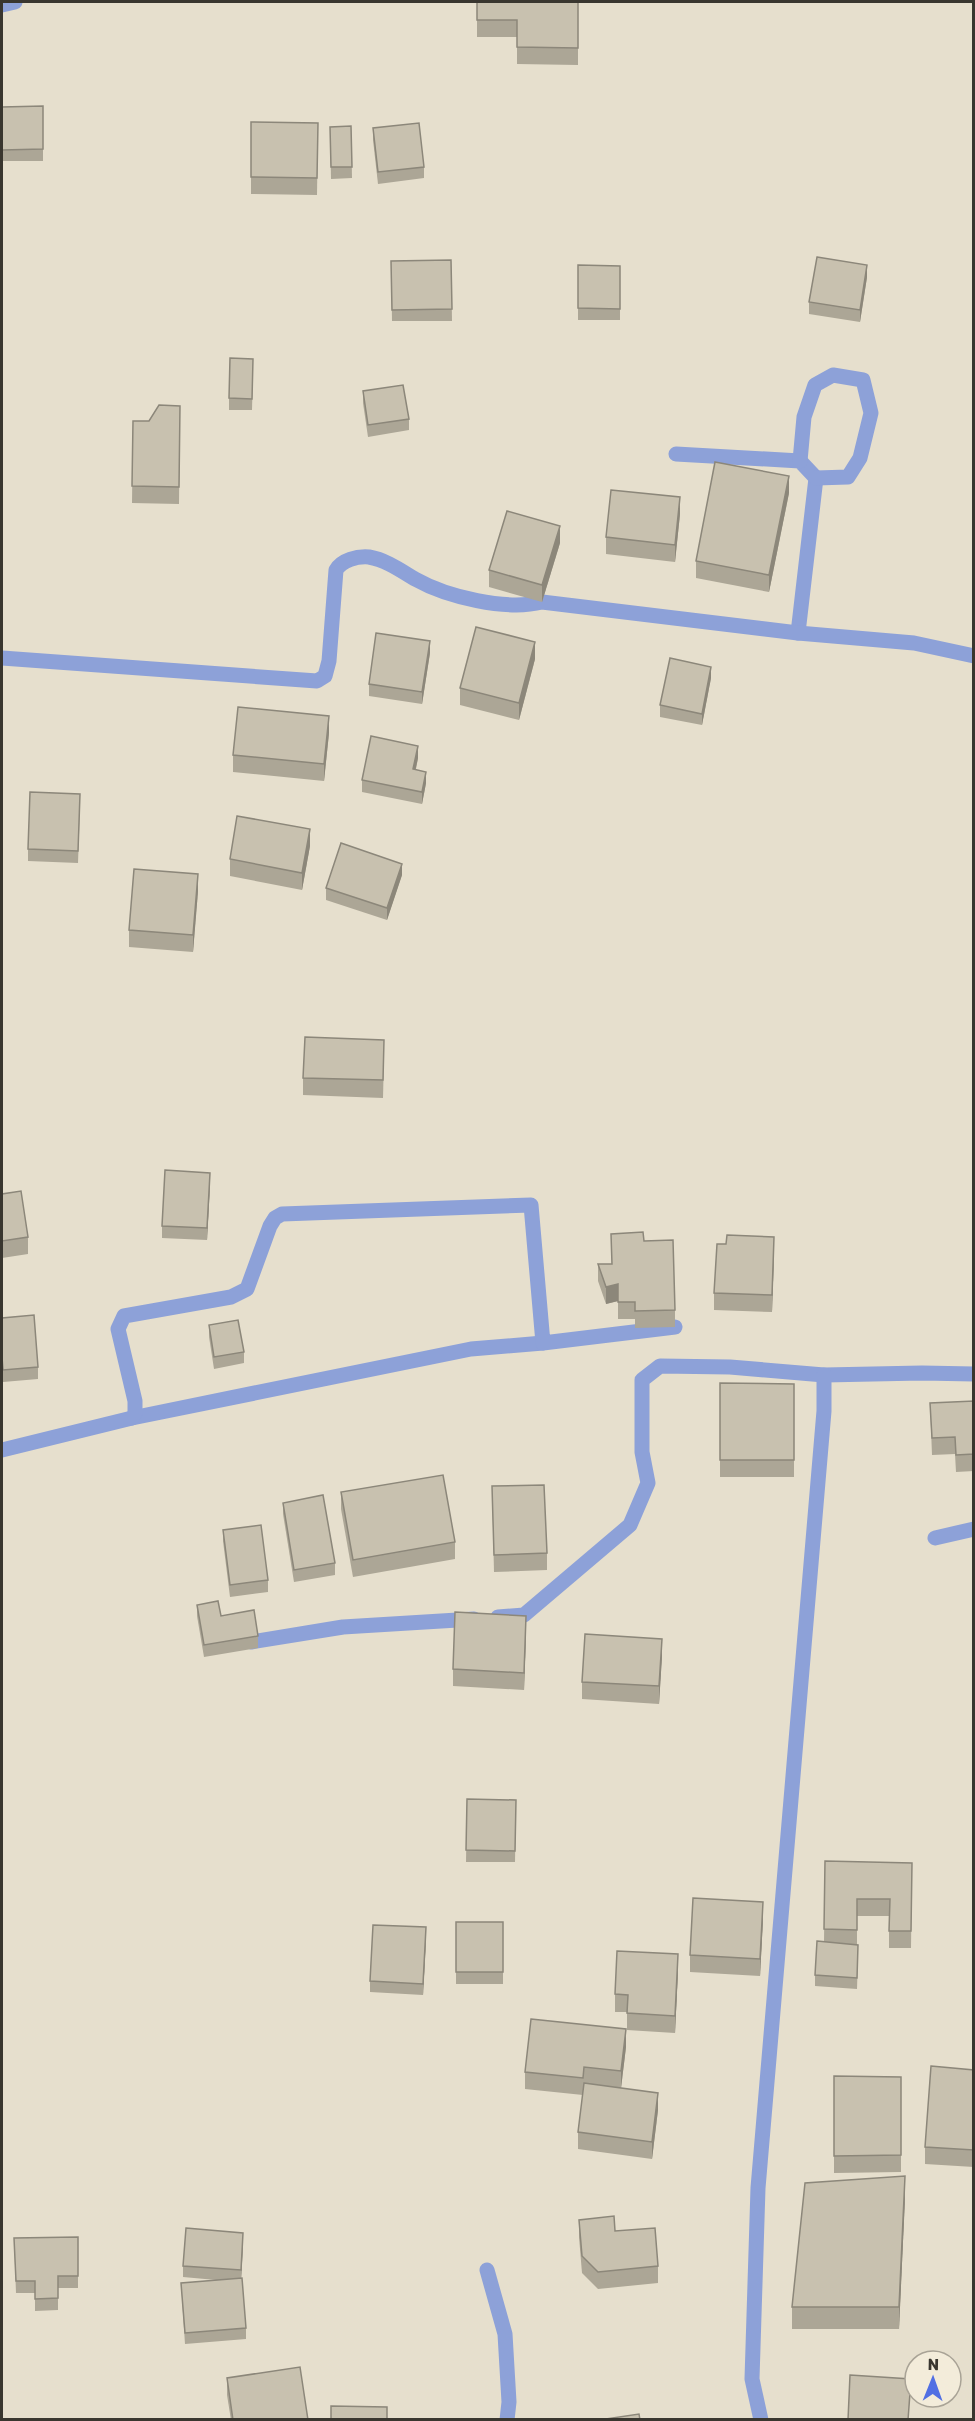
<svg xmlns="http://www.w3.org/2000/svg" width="975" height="2421" viewBox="0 0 975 2421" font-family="Rubik,sans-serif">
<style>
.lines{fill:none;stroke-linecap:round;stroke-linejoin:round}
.street{stroke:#8da1d8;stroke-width:15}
.wall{fill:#aca696}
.shaded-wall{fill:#8c877a}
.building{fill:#c8c1af;stroke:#8c877a;stroke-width:1.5}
</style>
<rect width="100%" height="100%" fill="#e6dfcd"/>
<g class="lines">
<!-- street -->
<g class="street">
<polyline points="2,5 15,2"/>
<polyline points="676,454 800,461 816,478 798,633"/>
<polyline points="800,461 804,417 815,385 833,375 863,380 871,413 860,458 848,477 816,478"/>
<path d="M2 658 317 681 325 676 329 661 336 570C342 560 357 556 369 557 386 560 400 570 415 579 447 597 506 611 542 602L798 633 914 643 974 656"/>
<polyline points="132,1418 471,1349 543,1343"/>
<polyline points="2,1450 132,1418 135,1413 135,1401 118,1329 124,1316 231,1297 247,1289 270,1226 275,1218 282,1214 531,1205 543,1343 675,1327"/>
<polyline points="935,1538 974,1529"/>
<polyline points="498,1617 524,1615 630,1525 648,1483 642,1452 642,1380 660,1366 730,1367 824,1375 922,1373 974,1374"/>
<polyline points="251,1642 343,1627 474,1619"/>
<polyline points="487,2270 505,2334 509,2402 507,2420"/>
<polyline points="761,2420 752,2379 758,2188 824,1411 824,1375"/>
</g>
</g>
<!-- wall -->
<g class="wall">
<polygon points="477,2 578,2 578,65 517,64 517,37 477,37"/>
<polygon points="43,106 43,161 2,161 2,107"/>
<polygon points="251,122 318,123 317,195 251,194"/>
<polygon points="351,126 352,178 331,179 330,127"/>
<polygon points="373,128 424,167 424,178 378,184 373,140"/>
<polygon points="451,260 452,321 392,321 391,261"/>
<polygon points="578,265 620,266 620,320 578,320"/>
<polygon points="867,277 860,322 809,314 809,302"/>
<polygon points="253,371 252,410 229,410 229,398"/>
<polygon points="363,391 409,419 409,430 368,437 363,403"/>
<polygon points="180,406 179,504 132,503 133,421 149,421"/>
<polygon points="789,493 769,592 696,578 696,561"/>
<polygon points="680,514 675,562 606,554 606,537"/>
<polygon points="560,543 542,602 489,587 489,570"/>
<polygon points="430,653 422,704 369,696 369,684"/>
<polygon points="535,659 519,720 460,705 460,688"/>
<polygon points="711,678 702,725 660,717 660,705"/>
<polygon points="329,733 324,781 233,772 233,755"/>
<polygon points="418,758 416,769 426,783 422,804 362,792 362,780"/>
<polygon points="80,806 78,863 28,861 28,849"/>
<polygon points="310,846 302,890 230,876 230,859"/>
<polygon points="402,875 387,920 326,900 326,888"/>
<polygon points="198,891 193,952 129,947 129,930"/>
<polygon points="384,1057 383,1098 303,1095 303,1078"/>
<polygon points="210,1184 207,1240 162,1238 162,1226"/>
<polygon points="2,1194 28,1237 28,1254 2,1258"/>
<polygon points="611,1234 644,1241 675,1310 675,1327 635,1328 635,1319 618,1319 618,1301 606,1304 598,1281 598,1264 612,1264"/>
<polygon points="774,1254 772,1312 714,1310 714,1293"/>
<polygon points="2,1318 38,1367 38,1379 3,1382 2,1369"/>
<polygon points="209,1325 244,1352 244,1363 214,1369 209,1337"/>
<polygon points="720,1383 794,1384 794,1477 720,1477"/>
<polygon points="974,1401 974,1471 956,1472 955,1454 932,1455 930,1403"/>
<polygon points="492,1486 547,1553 547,1570 494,1572"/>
<polygon points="341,1492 455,1542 455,1559 353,1577 341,1509"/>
<polygon points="283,1503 335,1563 335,1575 294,1582 283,1514"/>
<polygon points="223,1530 268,1580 268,1592 230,1597 223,1541"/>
<polygon points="197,1605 221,1616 258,1636 258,1648 204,1657 197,1616"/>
<polygon points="526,1633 524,1690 453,1686 453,1669"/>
<polygon points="662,1656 659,1704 582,1699 582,1682"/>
<polygon points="467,1799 516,1800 515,1862 466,1862"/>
<polygon points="825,1861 912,1863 911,1948 889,1948 889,1916 857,1916 857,1944 858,1956 857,1989 815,1986 815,1975 824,1942"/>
<polygon points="763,1919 760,1976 690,1972 690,1955"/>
<rect x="456" y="1922" width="47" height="62"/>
<polygon points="426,1939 423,1995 370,1992 370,1981"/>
<polygon points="678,1971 675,2033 627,2030 627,2012 615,2012 615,1994"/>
<polygon points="626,2047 621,2088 597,2085 658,2110 652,2159 578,2149 578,2132 583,2095 525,2089 525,2072"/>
<polygon points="974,2070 974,2167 925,2164 925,2147"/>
<polygon points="834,2076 901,2077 901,2172 834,2173"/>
<polygon points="905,2198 899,2329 792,2329 792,2307"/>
<polygon points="579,2220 615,2231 658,2266 658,2283 598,2289 582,2273 579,2237"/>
<polygon points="78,2237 78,2288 58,2288 58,2310 35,2311 35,2293 16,2293 14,2238"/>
<polygon points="243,2244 241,2278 246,2328 246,2339 185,2344 181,2283 216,2280 183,2277 183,2266"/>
<polygon points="227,2378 308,2420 231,2420 227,2395"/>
</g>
<!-- shaded-wall -->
<g class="shaded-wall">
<polygon points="867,265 867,277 860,322 860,310"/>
<polygon points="789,476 789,493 769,592 769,575"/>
<polygon points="680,497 680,514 675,562 675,545"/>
<polygon points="560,526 560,543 542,602 542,585"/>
<polygon points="430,641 430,653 422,704 422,692"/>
<polygon points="535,642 535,659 519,720 519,703"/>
<polygon points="711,667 711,678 702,725 702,714"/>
<polygon points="329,716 329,733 324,781 324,764"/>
<polygon points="418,746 418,758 413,781 413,769"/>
<polygon points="426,772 426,783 422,804 422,792"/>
<polygon points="310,829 310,846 302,890 302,873"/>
<polygon points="402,864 402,875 387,920 387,908"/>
<polygon points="198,874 198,891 193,952 193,935"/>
<polygon points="210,1173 210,1184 207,1240 207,1228"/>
<polygon points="774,1237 774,1254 772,1312 772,1295"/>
<polygon points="618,1284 618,1301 606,1304 606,1287"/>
<polygon points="526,1616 526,1633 524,1690 524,1673"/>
<polygon points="662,1639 662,1656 659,1704 659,1686"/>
<polygon points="763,1902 763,1919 760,1976 760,1959"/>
<polygon points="426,1927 426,1939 423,1995 423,1984"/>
<polygon points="678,1954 678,1971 675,2033 675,2016"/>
<polygon points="626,2029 626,2047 621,2088 621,2071"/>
<polygon points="658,2093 658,2110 652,2159 652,2142"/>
<polygon points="905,2176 905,2198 899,2329 899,2307"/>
<polygon points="243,2233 243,2244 241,2282 241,2270"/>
</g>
<!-- building -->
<g class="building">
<polygon points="477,2 578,2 578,48 517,47 517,20 477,20"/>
<polygon points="43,106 43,149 2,150 2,107"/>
<polygon points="251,122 318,123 317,178 251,177"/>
<polygon points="419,123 424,167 378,172 373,128"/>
<polygon points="351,126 352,167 331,167 330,127"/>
<polygon points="817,257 867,265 860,310 809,302"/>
<polygon points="451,260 452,309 392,310 391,261"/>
<polygon points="578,265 620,266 620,309 578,308"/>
<polygon points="230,358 253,359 252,399 229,398"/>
<polygon points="403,385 409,419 368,425 363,391"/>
<polygon points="159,405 180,406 179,487 132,486 133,421 149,421"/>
<polygon points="715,462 789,476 769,575 696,561"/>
<polygon points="611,490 680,497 675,545 606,537"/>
<polygon points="507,511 560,526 542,585 489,570"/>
<polygon points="476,627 535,642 519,703 460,688"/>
<polygon points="376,633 430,641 422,692 369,684"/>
<polygon points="670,658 711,667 702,714 660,705"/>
<polygon points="238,707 329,716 324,764 233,755"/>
<polygon points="371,736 418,746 413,769 426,772 422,792 362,780"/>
<polygon points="30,792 80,794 78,851 28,849"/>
<polygon points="237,816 310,829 302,873 230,859"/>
<polygon points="341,843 402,864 387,908 326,888"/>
<polygon points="134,869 198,874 193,935 129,930"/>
<polygon points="305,1037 384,1040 383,1080 303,1078"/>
<polygon points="165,1170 210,1173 207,1228 162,1226"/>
<polygon points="21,1191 28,1237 2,1241 2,1194"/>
<polygon points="643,1232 644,1241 673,1240 675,1310 635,1311 635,1302 618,1302 618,1284 606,1287 598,1264 612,1264 611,1234"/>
<polygon points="727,1235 774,1237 772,1295 714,1293 717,1244 726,1244"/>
<polygon points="34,1315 38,1367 3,1370 2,1357 2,1318"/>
<polygon points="238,1320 244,1352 214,1357 209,1325"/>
<polygon points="720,1383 794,1384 794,1460 720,1460"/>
<polygon points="974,1401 974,1454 956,1455 955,1437 932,1438 930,1403"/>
<polygon points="443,1475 455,1542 353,1560 341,1492"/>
<polygon points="544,1485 547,1553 494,1555 492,1486"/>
<polygon points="323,1495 335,1563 294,1570 283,1503"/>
<polygon points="261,1525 268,1580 230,1585 223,1530"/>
<polygon points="218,1601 221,1616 254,1610 258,1636 204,1645 197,1605"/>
<polygon points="455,1612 526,1616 524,1673 453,1669"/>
<polygon points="585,1634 662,1639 659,1686 582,1682"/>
<polygon points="467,1799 516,1800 515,1851 466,1850"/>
<polygon points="825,1861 912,1863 911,1931 889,1931 890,1899 857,1899 857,1930 824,1929"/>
<polygon points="693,1898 763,1902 760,1959 690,1955"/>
<rect x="456" y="1922" width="47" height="50"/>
<polygon points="373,1925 426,1927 423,1984 370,1981"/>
<polygon points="817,1941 858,1945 857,1978 815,1975"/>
<polygon points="617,1951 678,1954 675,2016 627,2013 628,1995 615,1994"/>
<polygon points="531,2019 626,2029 621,2071 584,2067 583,2078 525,2072"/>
<polygon points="931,2066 974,2070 974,2150 925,2147"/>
<polygon points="834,2076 901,2077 901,2155 834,2156"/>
<polygon points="584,2083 658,2093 652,2142 578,2132"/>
<polygon points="905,2176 899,2307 792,2307 805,2183"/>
<polygon points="614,2216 615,2231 655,2228 658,2266 598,2272 582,2256 579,2220"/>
<polygon points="186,2228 243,2233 241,2270 183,2266"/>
<polygon points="78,2237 78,2276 58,2276 58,2298 35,2299 35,2281 16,2281 14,2238"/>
<polygon points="242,2278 246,2328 185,2333 181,2283"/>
<polygon points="300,2367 308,2420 233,2420 227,2378"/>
<polygon points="850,2375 911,2379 908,2420 848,2420"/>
<polygon points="331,2406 387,2407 387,2420 331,2420"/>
<polygon points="639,2414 640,2420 599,2420"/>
</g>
<!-- border -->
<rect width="975" height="2421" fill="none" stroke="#39362f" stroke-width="6"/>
<!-- north arrow -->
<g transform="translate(933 2379) rotate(1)"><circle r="28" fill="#f3ecda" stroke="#a9a396" stroke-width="1.5"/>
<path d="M0-4.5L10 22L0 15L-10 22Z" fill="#516fe3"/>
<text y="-9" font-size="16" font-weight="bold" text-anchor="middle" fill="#39362f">N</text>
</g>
</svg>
